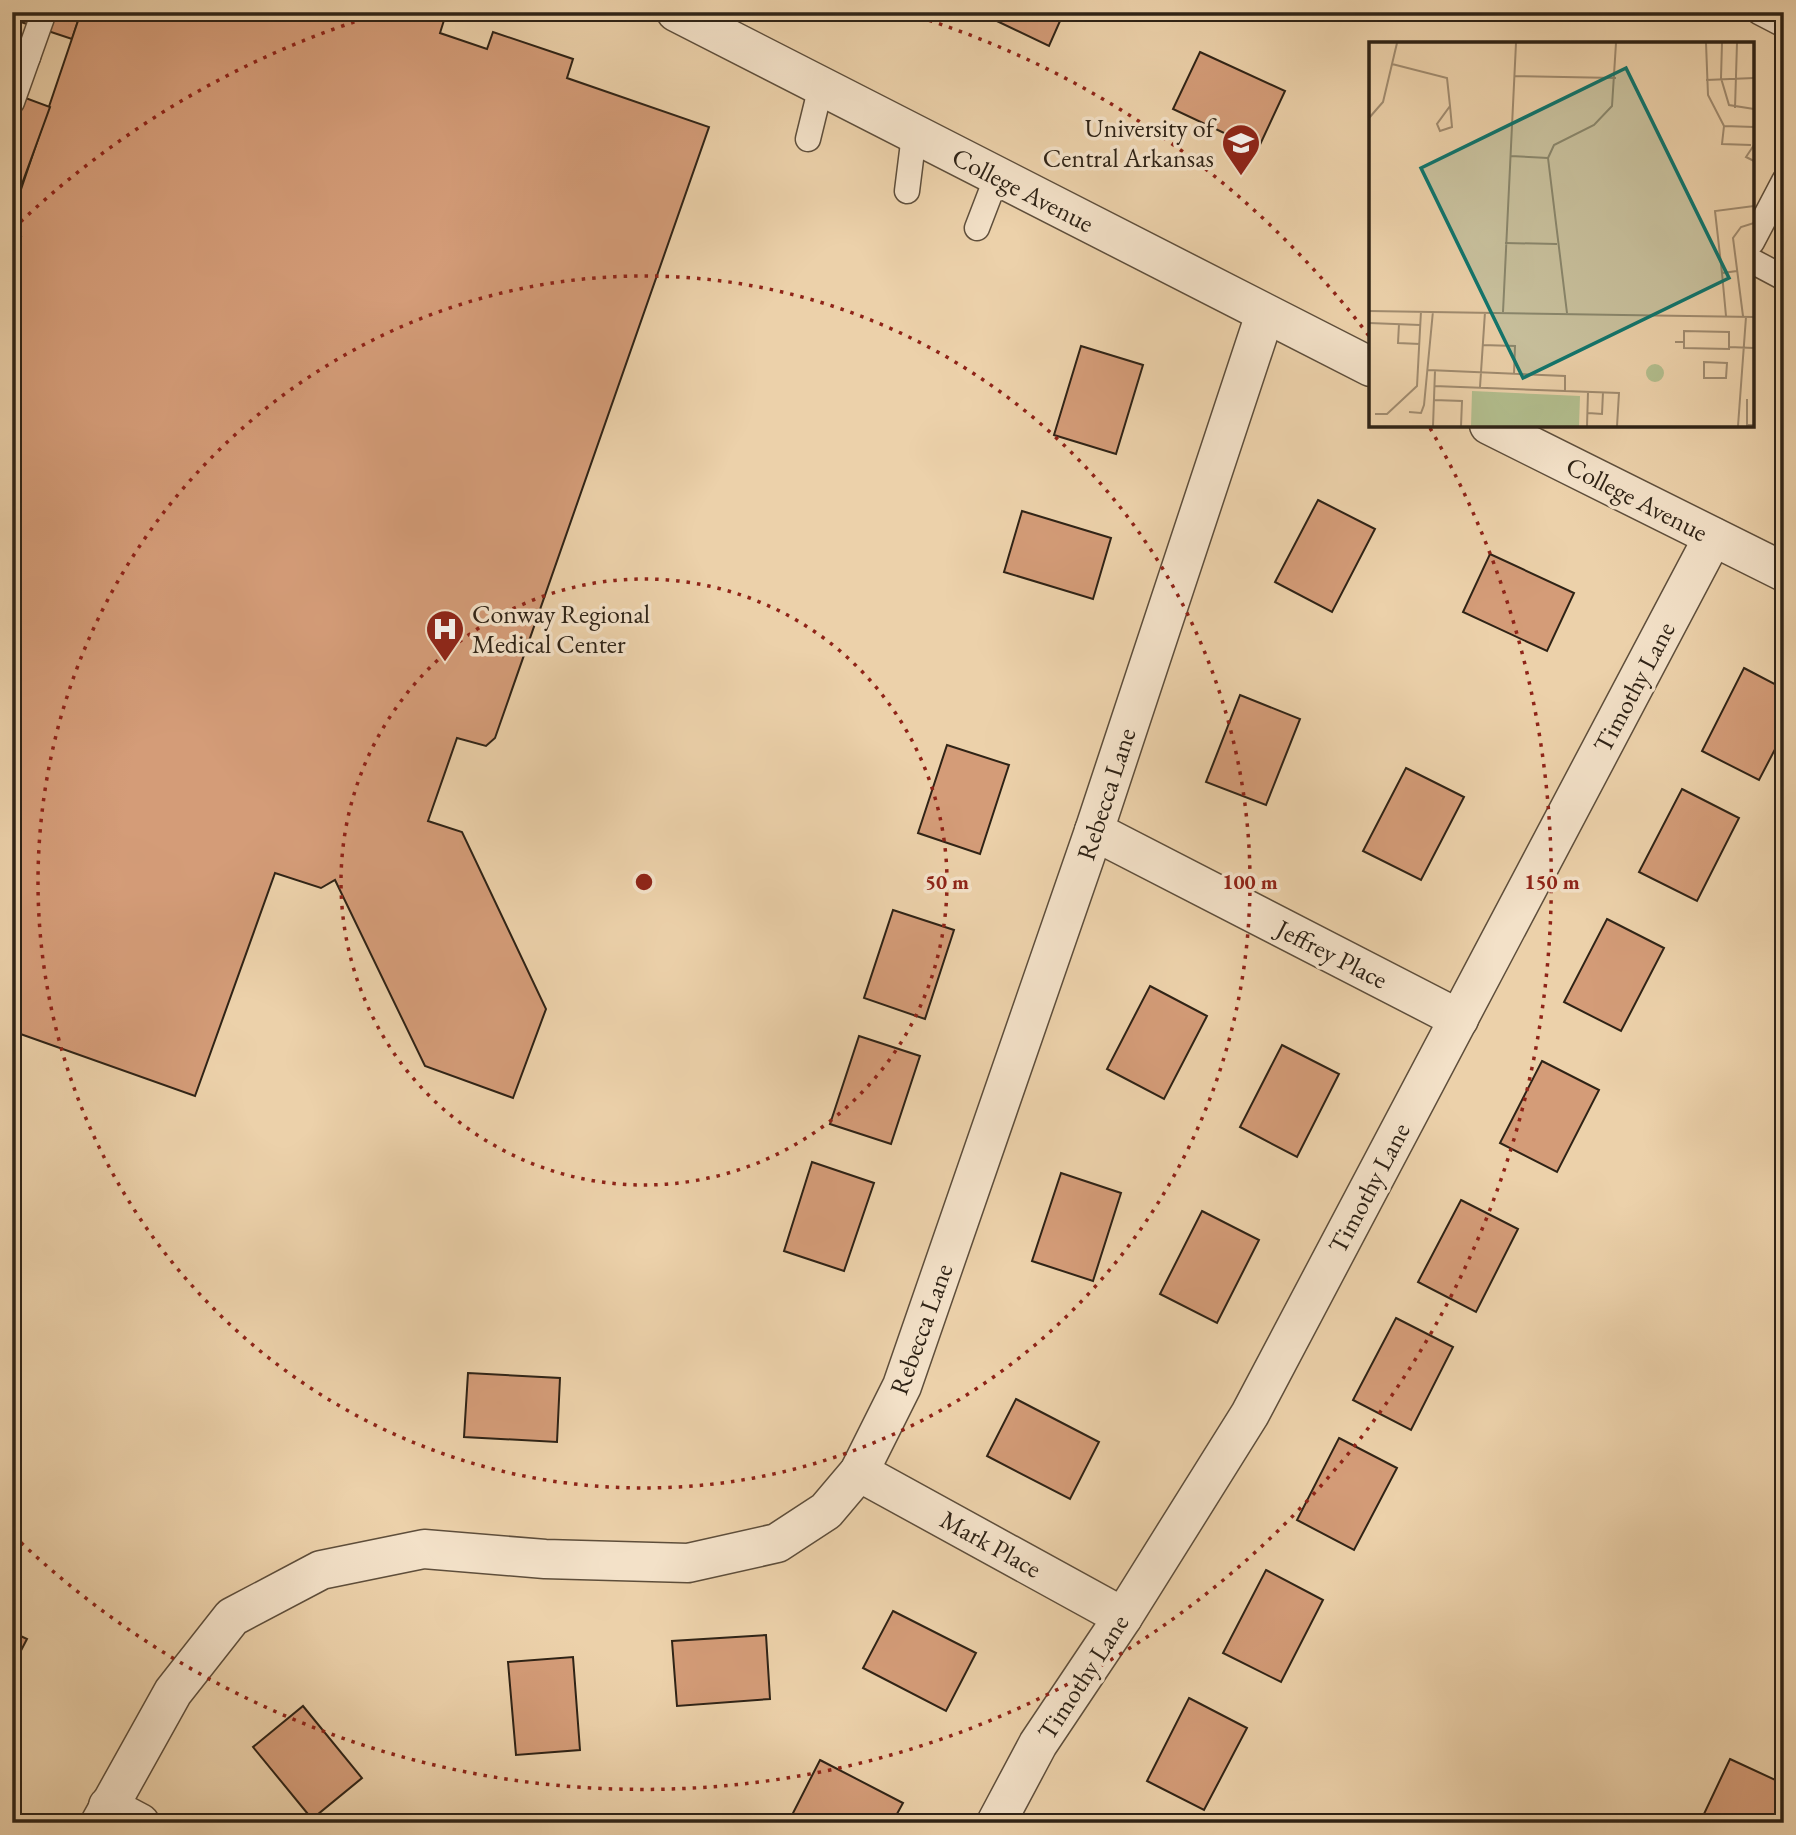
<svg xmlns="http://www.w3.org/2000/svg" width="1796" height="1835" viewBox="0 0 1796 1835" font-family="'EB Garamond',serif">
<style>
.building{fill:#d49c78;stroke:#2f2316;stroke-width:2}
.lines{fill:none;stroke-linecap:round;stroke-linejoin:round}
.service-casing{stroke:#5e4e3b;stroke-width:27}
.minor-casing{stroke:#5e4e3b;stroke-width:41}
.tertiary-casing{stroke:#5e4e3b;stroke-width:41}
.service{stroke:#f3e1c8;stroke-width:24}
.minor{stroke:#f3e1c8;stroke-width:38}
.tertiary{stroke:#f3e1c8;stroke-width:38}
.ring{fill:none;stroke:#8f2418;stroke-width:3.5;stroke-dasharray:3.5 7}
.labels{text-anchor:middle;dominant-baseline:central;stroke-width:7;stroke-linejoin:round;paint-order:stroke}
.poi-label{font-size:26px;fill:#2f2316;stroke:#f3e1c8;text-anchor:end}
.street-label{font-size:26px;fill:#2f2316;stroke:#f3e1c8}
.inset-road{fill:none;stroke:#a08b6f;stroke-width:2}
.view{fill:#0f766e;fill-opacity:0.15;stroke:#0f766e;stroke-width:3.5}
.inset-edge{fill:none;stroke:#2f2316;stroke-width:3.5}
.centre{fill:#8f2418;stroke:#f3e1c8;stroke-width:3.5}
.ring-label{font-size:21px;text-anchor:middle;font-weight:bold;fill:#8f2418;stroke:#f3e1c8;stroke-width:7;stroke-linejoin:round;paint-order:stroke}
</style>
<rect width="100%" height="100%" fill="#ecd1aa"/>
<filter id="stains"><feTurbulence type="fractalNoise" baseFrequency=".00286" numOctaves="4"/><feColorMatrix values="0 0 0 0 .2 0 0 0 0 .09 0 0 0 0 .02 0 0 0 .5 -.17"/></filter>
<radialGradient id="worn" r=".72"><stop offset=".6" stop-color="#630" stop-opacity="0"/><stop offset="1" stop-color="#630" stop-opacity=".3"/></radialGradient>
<!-- building -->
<g class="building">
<polygon points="14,12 81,12 72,39 12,19"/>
<polygon points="81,12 455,12 453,20 445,17 440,33 487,49 493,32 573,59 567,78 709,127 495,738 486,746 457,738 428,821 462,832 546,1009 513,1098 425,1066 335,880 321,888 275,873 195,1096 12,1031 12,260 21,237 12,233 12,216"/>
<polygon points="978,12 1064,12 1049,46"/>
<polygon points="1200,52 1285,91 1258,149 1173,109"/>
<polygon points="12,93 50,107 19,192 12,189"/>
<polygon points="1081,346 1143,365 1116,454 1054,435"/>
<polygon points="1318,500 1375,529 1332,612 1275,582"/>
<polygon points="1022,511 1111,538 1093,599 1004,572"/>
<polygon points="1490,554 1574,593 1547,651 1463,612"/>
<polygon points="1744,668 1784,689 1784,732 1759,780 1702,751"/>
<polygon points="1240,695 1300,719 1266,805 1206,782"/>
<polygon points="947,745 1009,765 980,854 918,833"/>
<polygon points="1406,768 1464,797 1421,880 1363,851"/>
<polygon points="1682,789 1739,818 1697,901 1639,872"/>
<polygon points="893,910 954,930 925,1019 864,998"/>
<polygon points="1607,919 1664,948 1621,1031 1564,1002"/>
<polygon points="1150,986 1207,1016 1164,1099 1107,1069"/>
<polygon points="859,1036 920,1056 891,1144 830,1124"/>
<polygon points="1282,1045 1339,1074 1297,1157 1240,1127"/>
<polygon points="1542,1061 1599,1090 1557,1172 1500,1143"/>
<polygon points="812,1162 874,1183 844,1271 784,1251"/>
<polygon points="1061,1173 1121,1193 1093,1281 1032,1261"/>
<polygon points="1461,1200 1518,1229 1476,1312 1418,1282"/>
<polygon points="1202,1211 1259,1240 1217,1323 1160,1294"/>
<polygon points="1396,1318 1453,1347 1411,1430 1353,1400"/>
<polygon points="468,1373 560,1378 557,1442 464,1437"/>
<polygon points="1016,1399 1099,1442 1070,1499 987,1456"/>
<polygon points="1339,1438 1397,1468 1354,1550 1297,1520"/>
<polygon points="1266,1570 1323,1600 1281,1682 1223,1653"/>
<polygon points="893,1611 976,1653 946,1711 863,1668"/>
<polygon points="12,1632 27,1639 12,1668"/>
<polygon points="766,1635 770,1699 677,1706 672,1641"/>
<polygon points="573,1657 580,1750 516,1755 508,1662"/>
<polygon points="1189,1698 1247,1728 1204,1810 1147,1781"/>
<polygon points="303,1706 362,1778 312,1819 253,1747"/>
<polygon points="1730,1759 1784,1784 1784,1823 1716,1823 1703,1816"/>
<polygon points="820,1760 903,1803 892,1823 802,1823 791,1817"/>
</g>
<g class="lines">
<defs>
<g id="service">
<polyline points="1759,12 1784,25"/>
<polyline points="12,51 28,57 12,102"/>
<polyline points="28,57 44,12"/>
<polyline points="808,139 821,86"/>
<polyline points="907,191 914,135"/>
<polyline points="977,228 997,176"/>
<polyline points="1752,242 1784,181"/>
<polyline points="1752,261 1784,278"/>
</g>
<g id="minor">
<polyline points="1094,831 1459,1019"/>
<polyline points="859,1472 1123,1617"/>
<polyline points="108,1806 140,1823"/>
<polyline points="100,1823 173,1692 232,1617 321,1570 424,1549 545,1559 688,1563 777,1543 826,1511 859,1472 902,1386 1094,831 1265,314"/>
<polyline points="996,1823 1038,1744 1123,1617 1250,1414 1713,537"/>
</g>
<g id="tertiary">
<polyline points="676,12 1371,367"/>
<polyline points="1489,425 1784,572"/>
</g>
</defs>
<!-- service casing -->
<use href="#service" class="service-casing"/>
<!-- minor casing -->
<use href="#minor" class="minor-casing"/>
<!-- tertiary casing -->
<use href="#tertiary" class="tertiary-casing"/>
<!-- service -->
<use href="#service" class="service"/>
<!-- minor -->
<use href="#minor" class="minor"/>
<!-- tertiary -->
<use href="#tertiary" class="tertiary"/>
</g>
<!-- distance rings -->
<g class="ring">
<circle cx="644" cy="882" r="303"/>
<circle cx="644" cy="882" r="606"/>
<path d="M13 229A908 908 0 0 1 379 14M909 14A908 908 0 0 1 1369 336M1430 428A908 908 0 0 1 13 1535"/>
</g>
<!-- icons -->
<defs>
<symbol id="university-pin" viewBox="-11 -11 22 30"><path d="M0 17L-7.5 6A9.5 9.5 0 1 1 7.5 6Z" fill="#8f2418" stroke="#f3e1c8"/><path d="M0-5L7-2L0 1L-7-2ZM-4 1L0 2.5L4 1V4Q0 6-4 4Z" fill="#fff"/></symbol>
<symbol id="hospital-pin" viewBox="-11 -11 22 30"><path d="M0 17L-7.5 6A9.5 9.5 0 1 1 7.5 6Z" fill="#8f2418" stroke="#f3e1c8"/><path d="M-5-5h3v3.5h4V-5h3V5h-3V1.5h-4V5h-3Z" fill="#fff"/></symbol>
</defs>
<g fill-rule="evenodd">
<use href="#university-pin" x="1219" y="121" width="44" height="60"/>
<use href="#hospital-pin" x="423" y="607" width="44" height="60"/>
</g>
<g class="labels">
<!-- poi labels -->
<g class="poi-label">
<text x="1214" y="128">University of<tspan x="1214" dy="30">Central Arkansas</tspan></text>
<text x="472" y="614" text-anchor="start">Conway Regional<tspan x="472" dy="30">Medical Center</tspan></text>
</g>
<!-- street labels -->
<g class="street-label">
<text transform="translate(1023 190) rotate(27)">College Avenue</text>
<text transform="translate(1637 499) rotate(27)">College Avenue</text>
<text transform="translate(1634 687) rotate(-62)">Timothy Lane</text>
<text transform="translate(1106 794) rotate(-72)">Rebecca Lane</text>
<text transform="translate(1332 954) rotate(27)">Jeffrey Place</text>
<text transform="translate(1369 1188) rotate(-62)">Timothy Lane</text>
<text transform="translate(921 1329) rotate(-70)">Rebecca Lane</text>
<text transform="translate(991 1544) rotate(29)">Mark Place</text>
<text transform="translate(1083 1677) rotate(-57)">Timothy Lane</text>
</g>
</g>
<!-- overview -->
<g transform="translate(1369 42)">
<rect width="385" height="385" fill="#ecd1aa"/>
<path d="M277 331a9 9 0 1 1 18 0a9 9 0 1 1-18 0ZM103 349 211 354 210 384H102Z" fill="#b2bd8d"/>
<path class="inset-road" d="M337 1 339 53 355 84M353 1 352 36 360 63 385 67M23 22 78 36 81 64 68 82 71 89 83 85 81 64M146 34 247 36M337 38 385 36M366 66 368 1M0 76 14 60 28 1M355 84 353 102 382 103M355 84 385 85M385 103 377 115 385 119M141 114 179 116M136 201 188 202M368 229 353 231 346 169 385 164M353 231 357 274M0 269 385 275M134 270 147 1M198 271 179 116 185 103 225 83 243 64 247 1M374 274 364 196 372 185 385 181M0 281 51 283M30 282 29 301 51 302M306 300H315V306L360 307V290L315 289V300M113 303 146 304 145 332M360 305 385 306M335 320 358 321 357 336H335ZM59 328 196 334V349M65 344 250 351 248 384M111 345 116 270M378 357V383H385M65 358 93 359 92 384M40 370 52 371 55 363 64 269M219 371 233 372 234 350M6 372H18L48 344 52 269M64 384 66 329M218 384 219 350M369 384 377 275"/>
<path class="view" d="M257 26 360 236 154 336 52 126Z"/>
<rect width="385" height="385" class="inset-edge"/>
</g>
<circle cx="644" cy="882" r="10" class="centre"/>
<g class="ring-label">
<text x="947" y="889">50 m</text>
<text x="1250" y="889">100 m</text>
<text x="1552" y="889">150 m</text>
</g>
<!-- margin -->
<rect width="1796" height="1835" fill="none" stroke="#ecd1aa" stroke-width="42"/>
<rect x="14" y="14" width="1768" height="1807" fill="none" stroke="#2f2316" stroke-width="3.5"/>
<rect x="21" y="21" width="1754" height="1793" fill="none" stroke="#2f2316" stroke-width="2"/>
<rect width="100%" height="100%" filter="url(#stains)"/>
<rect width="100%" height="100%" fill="url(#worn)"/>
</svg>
